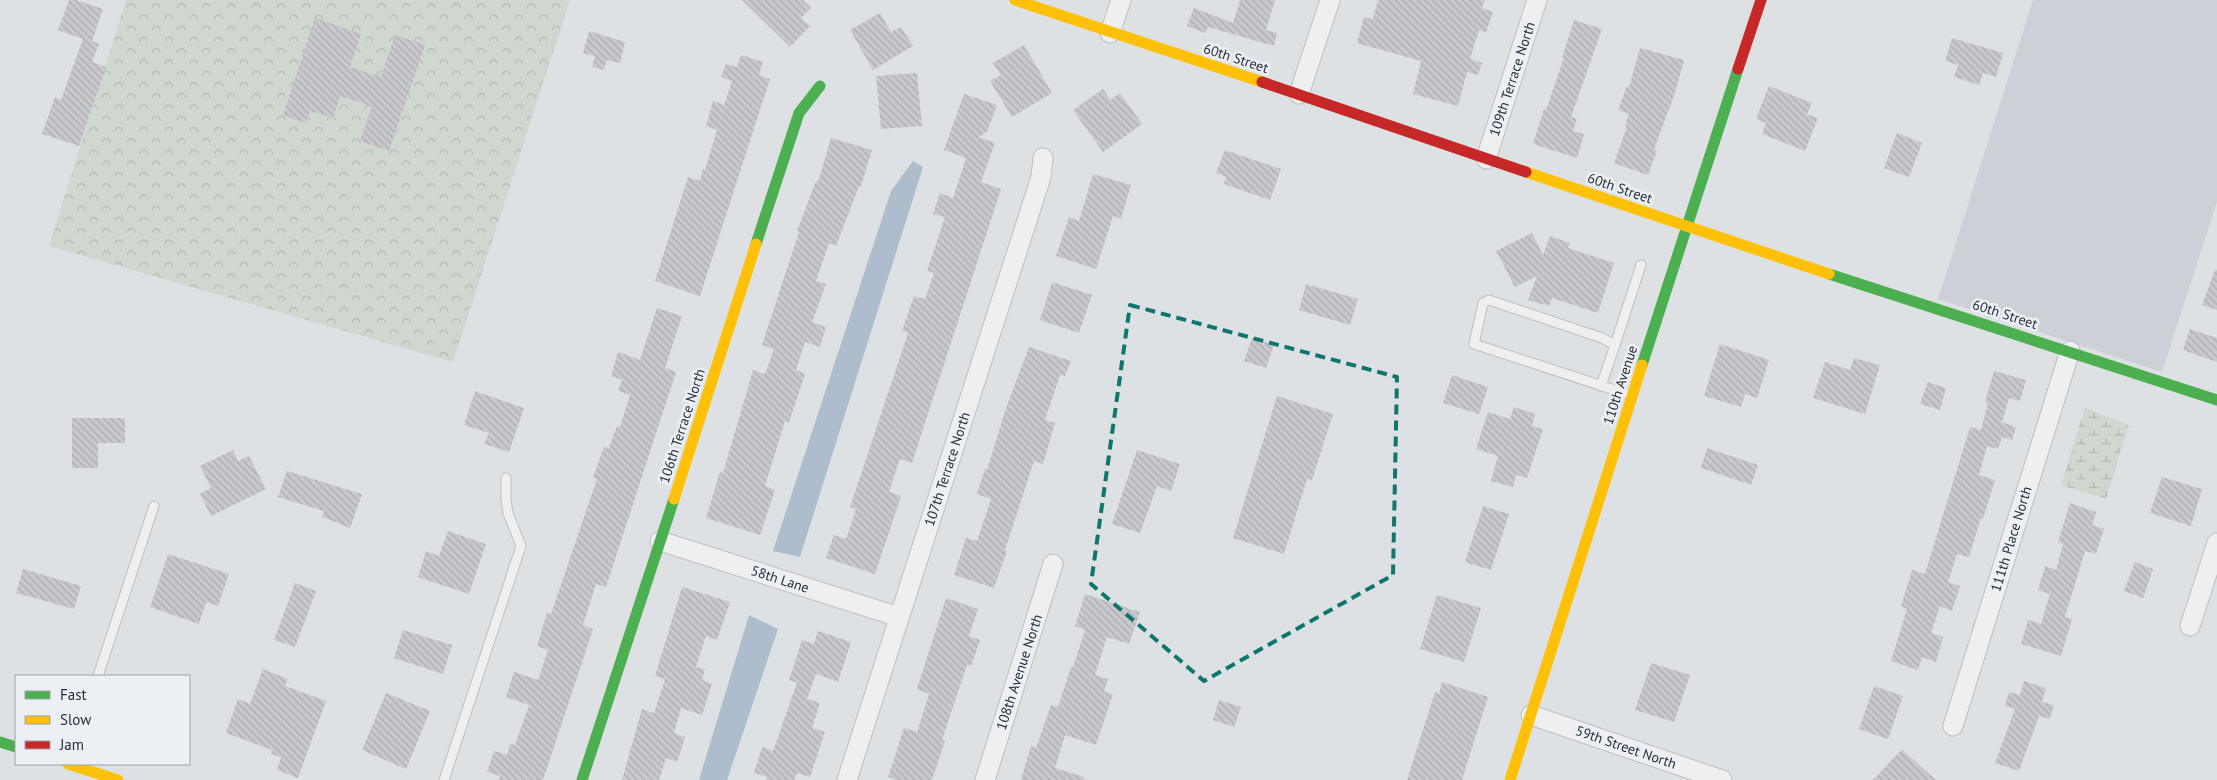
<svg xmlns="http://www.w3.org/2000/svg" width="2217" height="780" viewBox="0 0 2217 780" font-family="'PT Sans',sans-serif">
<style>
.built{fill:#cdd0d7}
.forest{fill:url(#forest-crowns)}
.wetland{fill:url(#wetland-marsh)}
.water{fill:#aebdce}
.building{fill:url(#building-back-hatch)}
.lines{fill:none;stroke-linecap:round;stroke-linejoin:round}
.lane-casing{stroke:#bcbfc2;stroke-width:11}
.street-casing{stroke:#bcbfc2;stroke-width:21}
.lane{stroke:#eeeff0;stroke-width:9}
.street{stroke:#eeeff0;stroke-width:19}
.fast{stroke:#4caf50;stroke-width:11}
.slow{stroke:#ffc107;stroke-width:11}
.jam{stroke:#c62828;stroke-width:11}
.marked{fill:none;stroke:#0f766e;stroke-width:4;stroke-dasharray:10 6;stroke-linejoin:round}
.labels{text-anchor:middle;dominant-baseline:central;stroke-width:5;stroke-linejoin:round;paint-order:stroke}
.street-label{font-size:14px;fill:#272e3b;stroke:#eceff3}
</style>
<defs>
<pattern id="forest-crowns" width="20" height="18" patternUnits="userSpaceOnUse" patternTransform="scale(1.25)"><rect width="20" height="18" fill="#cfd7cf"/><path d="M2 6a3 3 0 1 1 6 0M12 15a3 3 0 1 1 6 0" fill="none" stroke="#b2b9b3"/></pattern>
<pattern id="wetland-marsh" width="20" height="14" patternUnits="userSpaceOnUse" patternTransform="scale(1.25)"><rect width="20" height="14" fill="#cfd7cf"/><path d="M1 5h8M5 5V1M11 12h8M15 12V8" fill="none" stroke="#b2b9b3"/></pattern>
<pattern id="building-back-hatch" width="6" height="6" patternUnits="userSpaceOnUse" patternTransform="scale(1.25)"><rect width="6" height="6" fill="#c7c9cc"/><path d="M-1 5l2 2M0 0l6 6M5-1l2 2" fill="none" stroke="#abadb0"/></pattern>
</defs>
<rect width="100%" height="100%" fill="#dee1e4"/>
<!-- built -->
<polygon class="built" points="2033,0 2217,0 2217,202 2162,372 1938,299"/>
<!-- forest -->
<polygon class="forest" points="126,0 570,0 453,362 49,246"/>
<!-- wetland -->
<polygon class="wetland" points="2085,408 2129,425 2106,499 2061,485"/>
<!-- water -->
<g class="water">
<polygon points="913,161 923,167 800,557 773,551 891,191"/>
<polygon points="749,615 778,629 727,780 699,780"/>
</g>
<!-- building -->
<g class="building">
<polygon points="69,0 76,0 103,9 92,41 99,44 92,62 106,67 79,146 42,134 55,97 61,100 83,39 58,30"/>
<polygon points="742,0 803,0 811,8 801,18 810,26 790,47"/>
<polygon points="1240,0 1275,0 1266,30 1277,33 1274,46 1208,27 1205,33 1187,26 1194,8 1233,23"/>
<polygon points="1378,0 1485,0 1482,8 1493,12 1486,32 1479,30 1470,59 1482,63 1478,75 1467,72 1458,106 1413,94 1421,61 1357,43 1364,17 1373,19"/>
<polygon points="880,13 891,32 901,27 913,46 873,70 850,30"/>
<polygon points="315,18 361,34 350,67 381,77 395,35 425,45 389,151 360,141 372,106 340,96 333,118 310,111 306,123 283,115"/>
<polygon points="1574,20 1602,29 1571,117 1577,119 1573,131 1584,134 1577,158 1533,144 1544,109 1546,110 1564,58 1562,58"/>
<polygon points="589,31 625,42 620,63 607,60 604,70 592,67 595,56 583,53"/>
<polygon points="1952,38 2003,53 1996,77 1983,73 1979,85 1954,77 1958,65 1945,61"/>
<polygon points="1024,45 1052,93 1012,117 990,81 1001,75 993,63"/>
<polygon points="1640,48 1684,60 1675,93 1654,149 1657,150 1648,175 1614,163 1627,127 1625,126 1629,114 1618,110 1627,86 1629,87"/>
<polygon points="741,55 763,62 759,75 770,79 700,296 655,281 688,177 700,181 703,169 705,170 717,130 706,126 713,101 724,105 732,81 721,77 726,64 737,67"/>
<polygon points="917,73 922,126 881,129 876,76"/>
<polygon points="1769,86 1812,103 1807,114 1818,118 1805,151 1762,134 1766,123 1756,119"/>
<polygon points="1103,89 1110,100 1120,93 1142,124 1103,152 1073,110"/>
<polygon points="964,94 997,105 987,132 978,137 995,143 981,182 1001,189 912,463 900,459 889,492 901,496 875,574 826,558 834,535 846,539 856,509 850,507 908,333 902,331 914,296 925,299 934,273 927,271 945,217 933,214 940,193 953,198 966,158 944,150"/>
<polygon points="1897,133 1922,143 1909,177 1884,168"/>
<polygon points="831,138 872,150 861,186 859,186 836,246 829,243 816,281 826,284 812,322 826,327 820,347 805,342 796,370 805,374 789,423 785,421 765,486 775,490 760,535 706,518 720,472 723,473 753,370 765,374 774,349 762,345 799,232 797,231 816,181 818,182"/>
<polygon points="1225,150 1281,169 1270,200 1224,184 1226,177 1216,173"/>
<polygon points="1093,174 1131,185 1121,219 1113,216 1096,269 1056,256 1069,217 1079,221"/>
<polygon points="1532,233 1543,255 1550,236 1570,243 1568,248 1614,263 1598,313 1552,298 1549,306 1528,300 1537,276 1515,287 1496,251"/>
<polygon points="2215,270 2217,270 2217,310 2202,305"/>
<polygon points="1052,282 1092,295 1079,333 1040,320"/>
<polygon points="1306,284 1358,299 1350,325 1299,310"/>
<polygon points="657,308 682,316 665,368 676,372 606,587 596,584 583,625 593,629 543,780 499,780 500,776 487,772 494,751 507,755 510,744 515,745 529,705 506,697 514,672 538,680 548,650 537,646 547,613 551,614 597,479 593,477 604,447 609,448 617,426 620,427 630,395 618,391 622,380 611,376 618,352 640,360"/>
<polygon points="2190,329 2217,338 2217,362 2183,350"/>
<polygon points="1252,338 1274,345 1266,368 1244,361"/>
<polygon points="1720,344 1769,360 1757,398 1745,394 1741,407 1704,396"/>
<polygon points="1029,347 1071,361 1065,376 1060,375 1045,420 1055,423 1043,464 1034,461 1005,550 1007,551 994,588 954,575 966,538 977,541 991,499 977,494 985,469 987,470 1006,408"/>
<polygon points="1854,358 1880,365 1865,414 1813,398 1825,362 1850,370"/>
<polygon points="1994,371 2026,380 2020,401 2009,398 2002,422 2016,427 2012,440 2002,437 1998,449 1987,446 1979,475 1995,480 1983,519 1981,518 1969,557 1957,554 1948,582 1960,586 1952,611 1940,606 1931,633 1943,637 1936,662 1922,657 1918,670 1891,661 1907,609 1901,606 1912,570 1925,574 1970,427 1981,430 1988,403 1985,402"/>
<polygon points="1452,375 1488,387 1479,414 1443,403"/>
<polygon points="1928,382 1946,388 1940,410 1920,404"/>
<polygon points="475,391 524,408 509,452 484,444 489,433 464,425"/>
<polygon points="1277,396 1333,414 1312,480 1307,479 1284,554 1233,538"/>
<polygon points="1514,407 1535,414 1532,426 1543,429 1527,478 1516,475 1513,487 1491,481 1498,456 1476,449 1488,412 1510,419"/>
<polygon points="72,418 125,418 125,443 98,443 98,468 72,468"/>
<polygon points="1707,448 1758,465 1751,485 1701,468"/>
<polygon points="233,450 238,461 249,456 266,489 211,516 200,494 211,488 200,466"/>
<polygon points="1137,450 1180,464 1171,491 1157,486 1140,533 1112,524"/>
<polygon points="287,471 362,494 350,528 322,517 324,511 278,497"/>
<polygon points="2162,477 2202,489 2191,526 2150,513"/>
<polygon points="2070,503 2096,512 2092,525 2104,529 2096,554 2085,551 2065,617 2072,619 2061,656 2021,644 2028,620 2041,624 2050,594 2038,590 2045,566 2056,570 2063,544 2058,542"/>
<polygon points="1483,506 1509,514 1491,570 1465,562"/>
<polygon points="448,531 486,544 469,594 418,577 426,551 439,556"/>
<polygon points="168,554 229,574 218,606 206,602 199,624 150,607"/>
<polygon points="2135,562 2153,569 2143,598 2124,591"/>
<polygon points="23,569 81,586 74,609 16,593"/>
<polygon points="295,583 316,591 295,647 274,640"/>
<polygon points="682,587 730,602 717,640 706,636 696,667 705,669 702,680 712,684 702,715 681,708 674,733 685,737 677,762 666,758 659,780 622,780 642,709 654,713 665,679 655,676"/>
<polygon points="1085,594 1140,612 1129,644 1107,637 1095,675 1108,679 1104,691 1113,694 1096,745 1065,735 1055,768 1084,777 1084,780 1021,780 1031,746 1036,748 1051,705 1058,707 1071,667 1073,667 1085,630 1075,626"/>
<polygon points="1437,595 1481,608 1464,662 1420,649"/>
<polygon points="946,598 978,609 969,636 980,640 971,666 967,665 942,740 945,741 932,780 896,780 888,777 904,728 917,732 929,694 917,689"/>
<polygon points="403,630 452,645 443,674 394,658"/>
<polygon points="818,631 851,642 838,682 816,674 807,699 820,703 812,728 825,732 810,777 797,773 794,780 766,780 767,777 754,773 762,747 773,751 797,683 789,680 802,640 814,644"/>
<polygon points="1651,663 1690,675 1674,722 1635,710"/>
<polygon points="263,669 288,679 285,686 326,701 298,778 277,770 281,757 271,754 272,750 226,733 238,699 250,704"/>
<polygon points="2024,681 2046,688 2042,702 2054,705 2050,719 2039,716 2019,771 1995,763 2015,709 2005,706 2009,692 2020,695"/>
<polygon points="1442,682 1488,697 1462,780 1407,780 1435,692 1439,694"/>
<polygon points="1874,686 1903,696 1888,739 1859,729"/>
<polygon points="386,693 430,711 406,769 362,750"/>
<polygon points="1219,700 1241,707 1234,727 1213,720"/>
<polygon points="1902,749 1918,764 1936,780 1873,780"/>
</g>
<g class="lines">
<defs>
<g id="lane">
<polyline points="1615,345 1641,265"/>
<polyline points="1601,386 1615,345 1602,338 1489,300 1483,303 1474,344 1630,395"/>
<polyline points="98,676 154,506"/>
<polyline points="444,780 521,546 508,513 506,500 506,478"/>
</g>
<g id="street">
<polyline points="1110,33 1121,0"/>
<polyline points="1299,94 1330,0"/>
<polyline points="1486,159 1537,0"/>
<polyline points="660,541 899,617"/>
<polyline points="2190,626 2217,543"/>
<polyline points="1531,715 1722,780"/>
<polyline points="1953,726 2070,351"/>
<polyline points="847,780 1041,177 1043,158"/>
<polyline points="985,780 1053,564"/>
</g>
</defs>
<!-- lane casing -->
<use href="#lane" class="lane-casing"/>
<!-- street casing -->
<use href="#street" class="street-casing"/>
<!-- lane -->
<use href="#lane" class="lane"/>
<!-- street -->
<use href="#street" class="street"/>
<!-- fast -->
<g class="fast">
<polyline points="756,244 799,113 820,86"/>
<polyline points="1829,274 2217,400"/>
<polyline points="1642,365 1738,69"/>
<polyline points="0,742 16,747"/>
<polyline points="582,780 674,499"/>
</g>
<!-- slow -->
<g class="slow">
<polyline points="1015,0 1262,82"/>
<polyline points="1526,172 1829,274"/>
<polyline points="674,499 756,244"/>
<polyline points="68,764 118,780"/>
<polyline points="1510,780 1642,365"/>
</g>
<!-- jam -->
<g class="jam">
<polyline points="1738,69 1761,0"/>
<polyline points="1262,82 1526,172"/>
</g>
</g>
<!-- marked area -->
<path class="marked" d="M1130 305 1397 377 1393 575 1204 681 1091 584Z"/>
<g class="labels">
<!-- street labels -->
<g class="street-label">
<text transform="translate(1236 58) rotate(18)">60th Street</text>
<text transform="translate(1512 79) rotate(-72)">109th Terrace North</text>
<text transform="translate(1620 188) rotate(19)">60th Street</text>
<text transform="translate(2005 314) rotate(18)">60th Street</text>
<text transform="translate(1620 385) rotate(-72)">110th Avenue</text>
<text transform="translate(682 426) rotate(-72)">106th Terrace North</text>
<text transform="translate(947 469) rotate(-72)">107th Terrace North</text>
<text transform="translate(2011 539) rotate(-73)">111th Place North</text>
<text transform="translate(780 579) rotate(18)">58th Lane</text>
<text transform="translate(1019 672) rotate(-72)">108th Avenue North</text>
<text transform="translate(1626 747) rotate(19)">59th Street North</text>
</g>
</g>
<!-- legend -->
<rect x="15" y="675" width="175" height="90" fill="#eceff3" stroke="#9da2a9"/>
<rect x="25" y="691" width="25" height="8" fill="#4caf50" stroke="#9da2a9"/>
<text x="60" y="700" font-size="15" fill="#272e3b">Fast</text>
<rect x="25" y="716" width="25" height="8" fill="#ffc107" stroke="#9da2a9"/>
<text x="60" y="725" font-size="15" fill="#272e3b">Slow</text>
<rect x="25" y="741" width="25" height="8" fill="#c62828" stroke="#9da2a9"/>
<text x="60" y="750" font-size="15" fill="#272e3b">Jam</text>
</svg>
